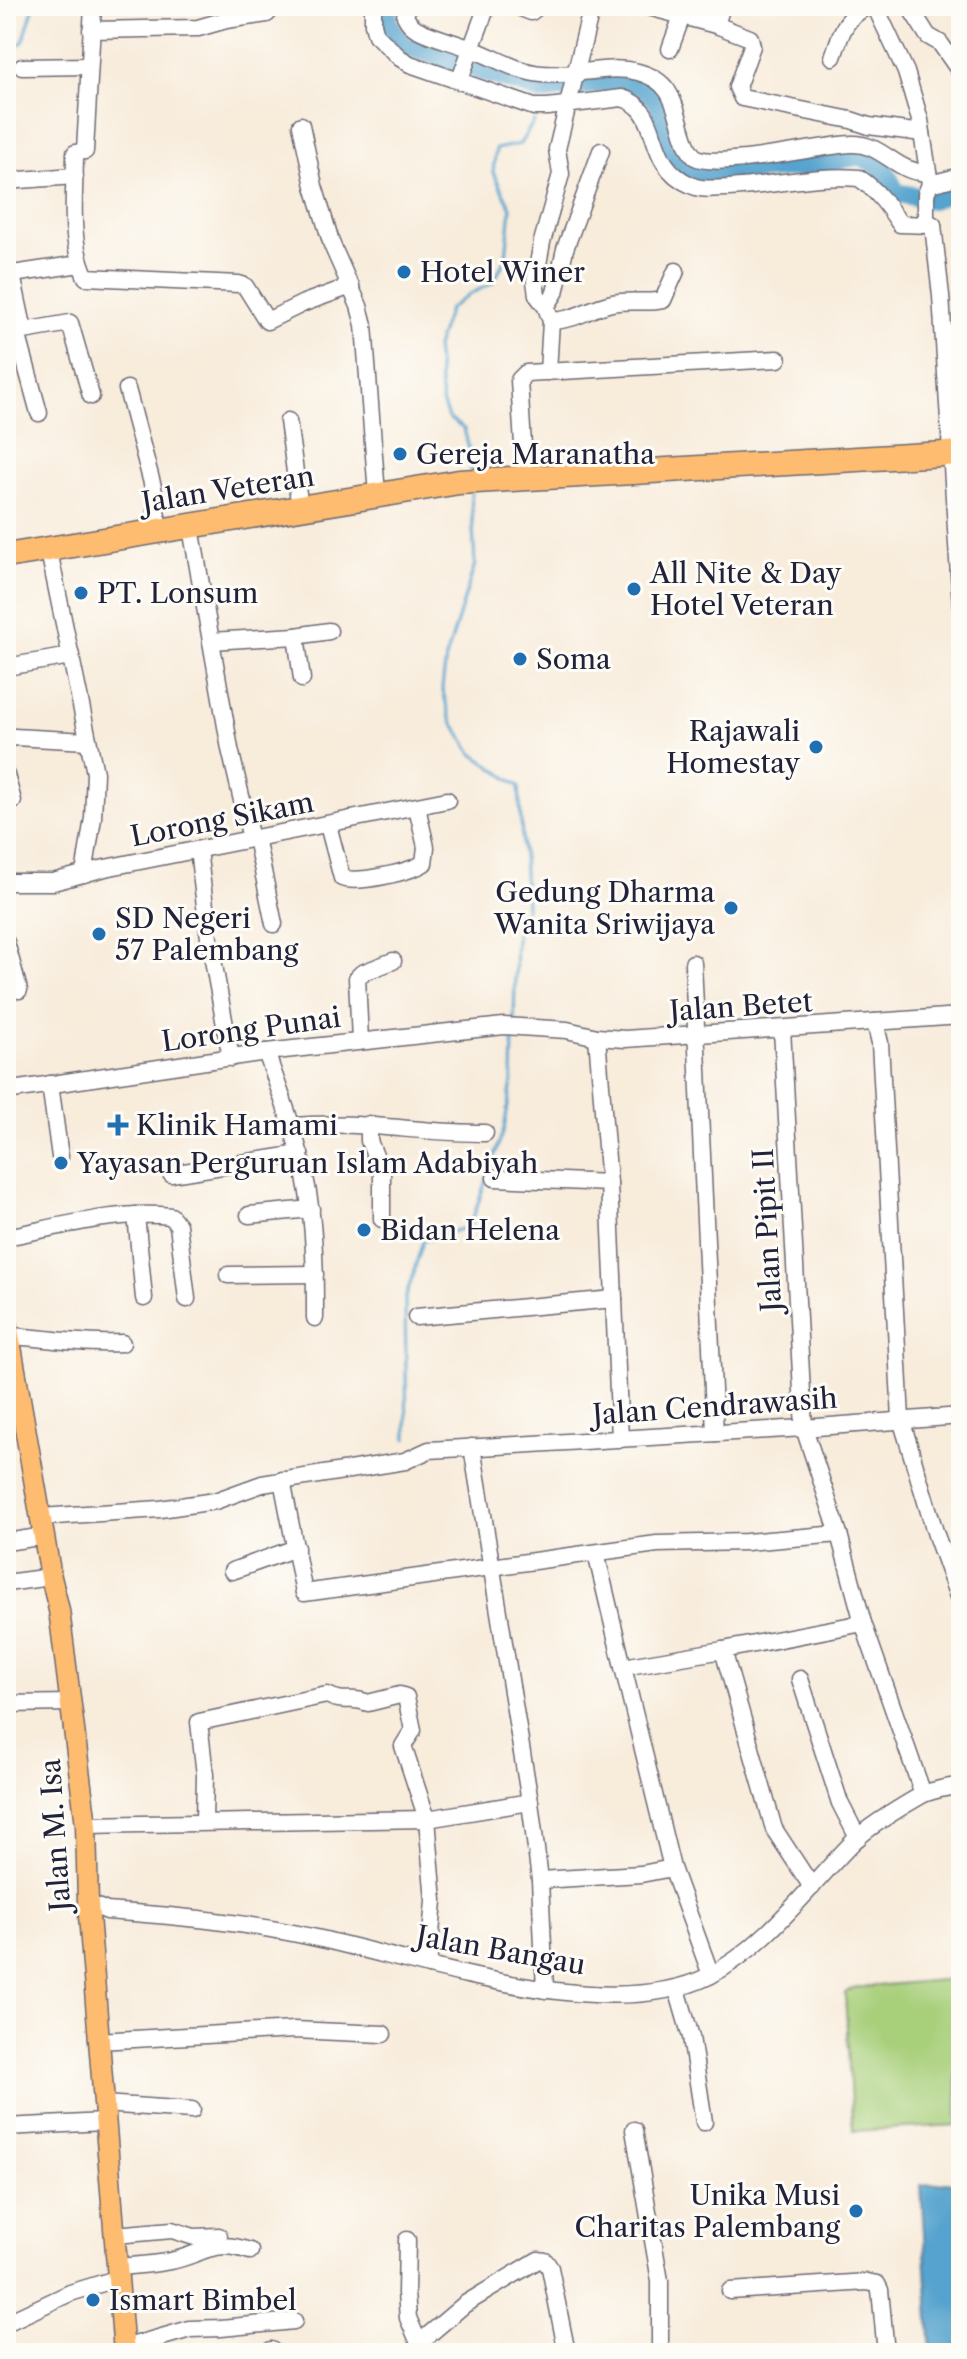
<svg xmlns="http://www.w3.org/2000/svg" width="967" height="2359" viewBox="0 0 967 2359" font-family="'Libre Caslon Text',serif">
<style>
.green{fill:#a8cf7a;stroke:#65785a;stroke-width:2}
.water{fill:#55a3ce;stroke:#3c6284;stroke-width:2}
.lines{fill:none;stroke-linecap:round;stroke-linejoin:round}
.stream{stroke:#55a3ce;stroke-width:3}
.river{stroke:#55a3ce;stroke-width:20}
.minor-casing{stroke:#6d6973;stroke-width:19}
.major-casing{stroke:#6d6973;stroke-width:23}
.highway-casing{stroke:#6d6973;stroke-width:27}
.minor{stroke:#fff;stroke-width:16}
.major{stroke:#febc70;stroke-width:20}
.highway{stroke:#febc70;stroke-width:24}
.poi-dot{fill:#1f6fb2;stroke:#fdfcf7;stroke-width:3}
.labels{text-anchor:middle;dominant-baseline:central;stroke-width:6;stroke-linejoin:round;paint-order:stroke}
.poi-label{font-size:28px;fill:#22223b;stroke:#fdfcf7;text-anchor:start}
.street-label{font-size:28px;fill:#22223b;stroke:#fdfcf7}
</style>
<rect width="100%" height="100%" fill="#fdfcf7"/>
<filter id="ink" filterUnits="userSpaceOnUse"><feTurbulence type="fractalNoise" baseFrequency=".0125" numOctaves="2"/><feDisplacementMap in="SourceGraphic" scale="16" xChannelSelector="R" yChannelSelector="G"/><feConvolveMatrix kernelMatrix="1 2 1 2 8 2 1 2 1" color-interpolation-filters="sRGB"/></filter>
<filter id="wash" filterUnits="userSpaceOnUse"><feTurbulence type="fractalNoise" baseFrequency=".006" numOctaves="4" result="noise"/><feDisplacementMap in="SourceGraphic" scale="32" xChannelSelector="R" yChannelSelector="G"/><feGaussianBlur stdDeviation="1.8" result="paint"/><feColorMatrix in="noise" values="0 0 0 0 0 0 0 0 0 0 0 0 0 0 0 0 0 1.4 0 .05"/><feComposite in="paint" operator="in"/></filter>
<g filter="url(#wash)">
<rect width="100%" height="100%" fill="#f8ecdb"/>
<!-- green -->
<polygon class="green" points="952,1979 955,1991 957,2125 854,2131 852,2121 845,1993 853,1988"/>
<!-- water -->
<polygon class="water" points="961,2182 961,2353 931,2353 921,2185"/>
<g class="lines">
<!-- stream -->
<g class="stream">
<polyline points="12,48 23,42 34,6"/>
<polyline points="539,101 542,91"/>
<polyline points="471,473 470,453 464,429 448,418 442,402 436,347 449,309 470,294 493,283 506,257 511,208 493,172 496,149 520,144 534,121"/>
<polyline points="471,493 475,564 446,658 442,688 450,718 473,754 519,786 526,907 516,935 514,1023"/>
<polyline points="407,1439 405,1300 423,1241 470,1226 504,1129 512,1082 513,1034"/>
</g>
<!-- river -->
<polyline class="river" points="388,6 388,23 403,45 542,91 616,81 642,86 657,101 673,154 689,168 710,175 804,166 857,156 873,162 885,172 896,193 931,199 961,189"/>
</g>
</g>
<g filter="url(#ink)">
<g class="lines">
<defs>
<g id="minor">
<path d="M93 6 85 151 75 153C75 194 68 240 86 277L239 284 245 286 267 321 304 303 351 286"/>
<path d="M373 6V24L376 35 400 58 410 64 534 107H548L622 98C665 110 641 163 691 185 702 191 716 188 728 188 771 186 816 174 859 178 877 190 888 206 900 224L933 225"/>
<path d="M408 6 405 16C408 22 411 26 417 29 434 38 455 42 474 50 496 58 517 72 542 74 575 77 605 64 638 72 673 81 674 105 684 136 686 143 689 152 695 157 716 170 822 145 851 144 882 142 897 175 928 172"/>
<polyline points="516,6 531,12 539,6"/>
<polyline points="645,6 716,25 750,38 752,46 737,87 742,98 851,120 869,126 922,133"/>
<polyline points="875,6 906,72 920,120 930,184 926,194 926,221 933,225 941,296 961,606"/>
<polyline points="909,6 928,36 940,43 961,73"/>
<polyline points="716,25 722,6"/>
<polyline points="91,30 198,28 226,20 267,14 274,6"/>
<polyline points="670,49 682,16"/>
<path d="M833 57C842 32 843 19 868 6"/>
<polyline points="22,67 89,66"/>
<polyline points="460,79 487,6"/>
<polyline points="301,125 314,186 332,245 359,306 364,325 377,495"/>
<polyline points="6,181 75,176"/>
<polyline points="930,184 961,176"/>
<polyline points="6,275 80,264"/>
<polyline points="12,275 24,331 70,323 91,396"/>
<polyline points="546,307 555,293 565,249 601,151"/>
<path d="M551 321C578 320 588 308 612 303 629 299 647 304 663 300L676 271"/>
<polyline points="24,331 18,333 18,336 39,413"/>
<polyline points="548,372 551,321 546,307 537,295 535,281 542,242 561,174 557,149 592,6"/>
<polyline points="127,389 153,487 159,531"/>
<polyline points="288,421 300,508"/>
<polyline points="525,478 519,380 526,373 778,359"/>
<polyline points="193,539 230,749 251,839"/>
<polyline points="51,561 95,773 93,818 84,874"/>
<polyline points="296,636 302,679"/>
<polyline points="211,641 296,636 329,631"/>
<polyline points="6,667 71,656"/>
<polyline points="6,740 14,737 88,741"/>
<polyline points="6,775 13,801"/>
<path d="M328 825 342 878C357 884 410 872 424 863L426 847 417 807"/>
<polyline points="256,838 274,924"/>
<polyline points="198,850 209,938 231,1058"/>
<polyline points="6,882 53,882 105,868 447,800"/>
<polyline points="6,942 19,990"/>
<polyline points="693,963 715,1433"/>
<polyline points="875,1022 880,1043 901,1419 936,1535 961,1605"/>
<polyline points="782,1029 804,1428 839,1534 863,1623 923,1794"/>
<polyline points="597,1037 609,1183 620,1439"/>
<polyline points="360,1040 357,978 362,973 393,961"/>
<path d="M266 1052C284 1103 303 1152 310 1206 315 1243 315 1281 315 1318"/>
<polyline points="50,1084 60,1157"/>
<polyline points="6,1091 266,1052 504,1026 567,1030 597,1037 625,1039 961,1016"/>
<polyline points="369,1124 369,1141 382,1173 382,1219"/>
<path d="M293 1126C358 1120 419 1133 485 1133"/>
<polyline points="171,1174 300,1154"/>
<polyline points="495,1178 609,1183"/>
<polyline points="136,1215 144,1298"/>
<polyline points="249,1215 311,1209"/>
<path d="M6 1237C59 1227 117 1210 171 1216L178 1225 187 1299"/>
<polyline points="228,1275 315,1274"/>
<polyline points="416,1317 614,1299"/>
<path d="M10 1336C48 1338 84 1345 122 1343"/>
<polyline points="472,1447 530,1802 540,1880 545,1990"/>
<polyline points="282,1480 304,1593 657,1544 746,1542 839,1534"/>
<polyline points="41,1517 160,1509 215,1501 262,1484 405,1461 429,1450 804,1428 961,1416"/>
<polyline points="6,1542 45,1536"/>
<polyline points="596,1553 623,1667"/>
<polyline points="232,1571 296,1548"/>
<polyline points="6,1583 51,1577"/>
<polyline points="800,1679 840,1803 858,1838"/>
<polyline points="6,1704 71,1703"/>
<path d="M204 1822 205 1775 199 1722 327 1695C347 1705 350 1695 368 1703L400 1695 406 1697 413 1730 403 1746 427 1819 434 1901 428 1966"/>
<polyline points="86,1825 427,1819 530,1802"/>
<polyline points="540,1880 641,1874 672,1868"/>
<polyline points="812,1887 774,1829 723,1650 863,1623"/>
<path d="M88 1903 107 1911C176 1916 244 1922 312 1937 420 1960 606 2027 709 1976 766 1947 810 1885 855 1840 871 1825 901 1807 920 1796 932 1789 948 1788 961 1785"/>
<polyline points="711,1975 672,1868 623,1667 723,1650"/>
<polyline points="677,1989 691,2037 704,2122"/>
<polyline points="98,2041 294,2030 383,2034"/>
<polyline points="103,2104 192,2110"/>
<polyline points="6,2127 104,2122"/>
<polyline points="634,2130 660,2281 660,2353"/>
<polyline points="115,2235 172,2230 194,2237 219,2236"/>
<polyline points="407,2240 406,2293 408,2318 419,2343 418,2351"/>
<path d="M118 2267C135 2265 153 2265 170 2261 203 2255 211 2238 250 2251"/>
<polyline points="730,2291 867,2282 877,2284 880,2290 886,2353"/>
<polyline points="6,2323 70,2293 119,2278"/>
<polyline points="419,2343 465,2304 538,2260 545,2261 550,2268 567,2353"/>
<polyline points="124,2348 190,2329 221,2328 294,2321"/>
<polyline points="271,2350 271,2353"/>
</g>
<polyline id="major" points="6,1318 51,1577 59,1610 86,1825 88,1903 124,2353"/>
<polyline id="highway" points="6,556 459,482 961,453"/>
</defs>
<!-- minor casing -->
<use href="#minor" class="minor-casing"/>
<!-- major casing -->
<use href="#major" class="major-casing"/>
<!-- highway casing -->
<use href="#highway" class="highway-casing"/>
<!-- minor -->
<use href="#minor" class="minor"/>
<!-- major -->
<use href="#major" class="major"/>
<!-- highway -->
<use href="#highway" class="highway"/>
</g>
</g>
<!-- markers -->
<g class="poi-dot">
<circle cx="404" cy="272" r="8"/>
<circle cx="400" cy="454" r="8"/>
<circle cx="634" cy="589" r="8"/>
<circle cx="81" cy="593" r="8"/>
<circle cx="520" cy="659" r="8"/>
<circle cx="816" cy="747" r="8"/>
<circle cx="731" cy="908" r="8"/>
<circle cx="99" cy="934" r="8"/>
<path d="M114 1113h8v8h8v8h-8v8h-8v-8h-8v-8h8z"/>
<circle cx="61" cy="1163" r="8"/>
<circle cx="364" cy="1230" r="8"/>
<circle cx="856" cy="2211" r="8"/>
<circle cx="93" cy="2300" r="8"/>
</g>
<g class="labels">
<!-- poi labels -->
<g class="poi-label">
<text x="420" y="272">Hotel Winer</text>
<text x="416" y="454">Gereja Maranatha</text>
<text x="650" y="573">All Nite &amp; Day<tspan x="650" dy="32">Hotel Veteran</tspan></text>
<text x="97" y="593">PT. Lonsum</text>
<text x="536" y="659">Soma</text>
<text x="800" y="731" text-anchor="end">Rajawali<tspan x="800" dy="32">Homestay</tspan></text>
<text x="715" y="892" text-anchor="end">Gedung Dharma<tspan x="715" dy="32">Wanita Sriwijaya</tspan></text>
<text x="115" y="918">SD Negeri<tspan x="115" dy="32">57 Palembang</tspan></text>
<text x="136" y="1125">Klinik Hamami</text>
<text x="77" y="1163">Yayasan Perguruan Islam Adabiyah</text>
<text x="380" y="1230">Bidan Helena</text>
<text x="840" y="2195" text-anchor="end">Unika Musi<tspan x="840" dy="32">Charitas Palembang</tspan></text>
<text x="109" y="2300">Ismart Bimbel</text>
</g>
<!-- street labels -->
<g class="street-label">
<text transform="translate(228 489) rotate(-9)">Jalan Veteran</text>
<text transform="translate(222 819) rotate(-11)">Lorong Sikam</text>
<text transform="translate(741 1006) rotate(-4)">Jalan Betet</text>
<text transform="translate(251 1029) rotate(-8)">Lorong Punai</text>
<text transform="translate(767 1230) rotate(-93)">Jalan Pipit II</text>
<text transform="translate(715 1406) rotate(-4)">Jalan Cendrawasih</text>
<text transform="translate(55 1835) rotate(-94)">Jalan M. Isa</text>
<text transform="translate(501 1950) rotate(10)">Jalan Bangau</text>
</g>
</g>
<!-- margin -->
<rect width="967" height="2359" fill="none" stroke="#fdfcf7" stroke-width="32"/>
</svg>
